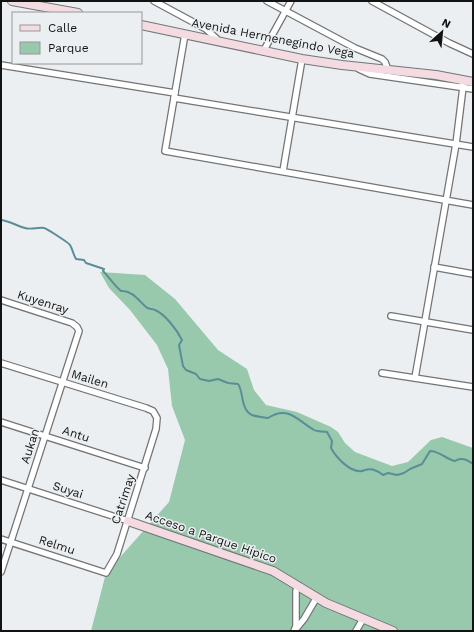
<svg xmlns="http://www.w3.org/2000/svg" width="474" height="632" viewBox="0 0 474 632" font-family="'Work Sans',sans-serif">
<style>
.green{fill:#98c9ad}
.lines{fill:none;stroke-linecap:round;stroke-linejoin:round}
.stream{stroke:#598e96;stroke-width:2}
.street-casing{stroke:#727577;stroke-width:8}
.secondary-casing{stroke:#727577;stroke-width:10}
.street{stroke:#fff;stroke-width:5.5}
.secondary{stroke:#f4dbe2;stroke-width:8}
.labels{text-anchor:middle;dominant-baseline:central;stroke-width:3;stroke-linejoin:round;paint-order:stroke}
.street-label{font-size:12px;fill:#121313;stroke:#eceff1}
</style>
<rect width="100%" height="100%" fill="#eceff1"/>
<!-- green -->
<polygon class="green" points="100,272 145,275 175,299 218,350 247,369 254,390 266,405 297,412 331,427 338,432 345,443 355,452 392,466 408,462 431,440 442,437 473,448 473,631 91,631 106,573 169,502 185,440 172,406 168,369 157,345 130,310 109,288"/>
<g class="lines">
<!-- stream -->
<path class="stream" d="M1 220C10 221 17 226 25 228 31 230 38 227 44 228 46 228 69 243 70 245 73 250 73 254 76 259L84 260 86 263 104 269 103 271C109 277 114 285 121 291 132 290 139 301 146 307 149 310 152 308 155 310 165 314 177 330 182 340L179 345 183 366 186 370 196 374 200 379 209 381 218 379 228 383 238 384C244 392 240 409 252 415 257 417 263 417 268 418 288 405 297 420 314 430 317 432 323 431 327 432L332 441 331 448C336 457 350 473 362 471 363 471 364 470 365 470 371 468 378 471 383 475L388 473 397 475 404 473 410 469 422 464 430 451C440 451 447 460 455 461 461 457 468 460 473 464"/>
<defs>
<g id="street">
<polyline points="154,1 206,29 218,40"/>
<polyline points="267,1 355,48 382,59 385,62 388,70"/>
<polyline points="372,1 449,43 473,54"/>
<polyline points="185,34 165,151 473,205"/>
<polyline points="264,50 291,1"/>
<polyline points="1,65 175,93"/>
<polyline points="359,69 370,74 473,89"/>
<polyline points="174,98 473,147"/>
<polyline points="283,171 302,59"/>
<polyline points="434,267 473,274"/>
<polyline points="1,300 72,323 77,327 79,331 1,572"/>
<polyline points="391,316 473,330"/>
<polyline points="1,363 146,408 153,411 157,418 156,429 117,554 106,573 1,539"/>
<polyline points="382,373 473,387"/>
<polyline points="415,378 456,144 463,87 462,80"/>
<polyline points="1,422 145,468"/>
<polyline points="1,480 128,521"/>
<polyline points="295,630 304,619 317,597"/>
<polyline points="294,631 296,626 296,591 298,585"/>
<polyline points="356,631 363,619"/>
</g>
<g id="secondary">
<polyline points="12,1 78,13"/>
<polyline points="141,25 302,59 342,65 436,75 473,82"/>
<polyline points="128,521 273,571 326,603 393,631"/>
</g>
</defs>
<!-- street casing -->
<use href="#street" class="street-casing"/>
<!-- secondary casing -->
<use href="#secondary" class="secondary-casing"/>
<!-- street -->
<use href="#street" class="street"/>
<!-- secondary -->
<use href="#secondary" class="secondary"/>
</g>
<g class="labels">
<!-- street labels -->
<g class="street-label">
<text transform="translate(273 38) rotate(11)">Avenida Hermenegindo Vega</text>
<text transform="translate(43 302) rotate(18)">Kuyenray</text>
<text transform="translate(90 379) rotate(17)">Mailen</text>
<text transform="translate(76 434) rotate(18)">Antu</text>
<text transform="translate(30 446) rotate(-72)">Aukan</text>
<text transform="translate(68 490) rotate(18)">Suyai</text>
<text transform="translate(123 499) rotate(-72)">Catrimay</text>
<text transform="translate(211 537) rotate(19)">Acceso a Parque Hípico</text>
<text transform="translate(57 545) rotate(18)">Relmu</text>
</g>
</g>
<!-- border -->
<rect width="474" height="632" fill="none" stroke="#121313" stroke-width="4"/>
<!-- legend -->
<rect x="12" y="12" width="130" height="52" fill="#eceff1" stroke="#959798"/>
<rect x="20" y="25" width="20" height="6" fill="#f4dbe2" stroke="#959798"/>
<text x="48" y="32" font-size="12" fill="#121313">Calle</text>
<rect x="20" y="42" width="20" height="12" fill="#98c9ad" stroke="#959798"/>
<text x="48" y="52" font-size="12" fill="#121313">Parque</text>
<!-- north arrow -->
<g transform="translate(442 32) rotate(27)" stroke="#eceff1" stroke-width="3" paint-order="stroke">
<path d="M0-3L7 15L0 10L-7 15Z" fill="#121313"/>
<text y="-6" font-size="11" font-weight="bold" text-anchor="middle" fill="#121313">N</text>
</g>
</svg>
